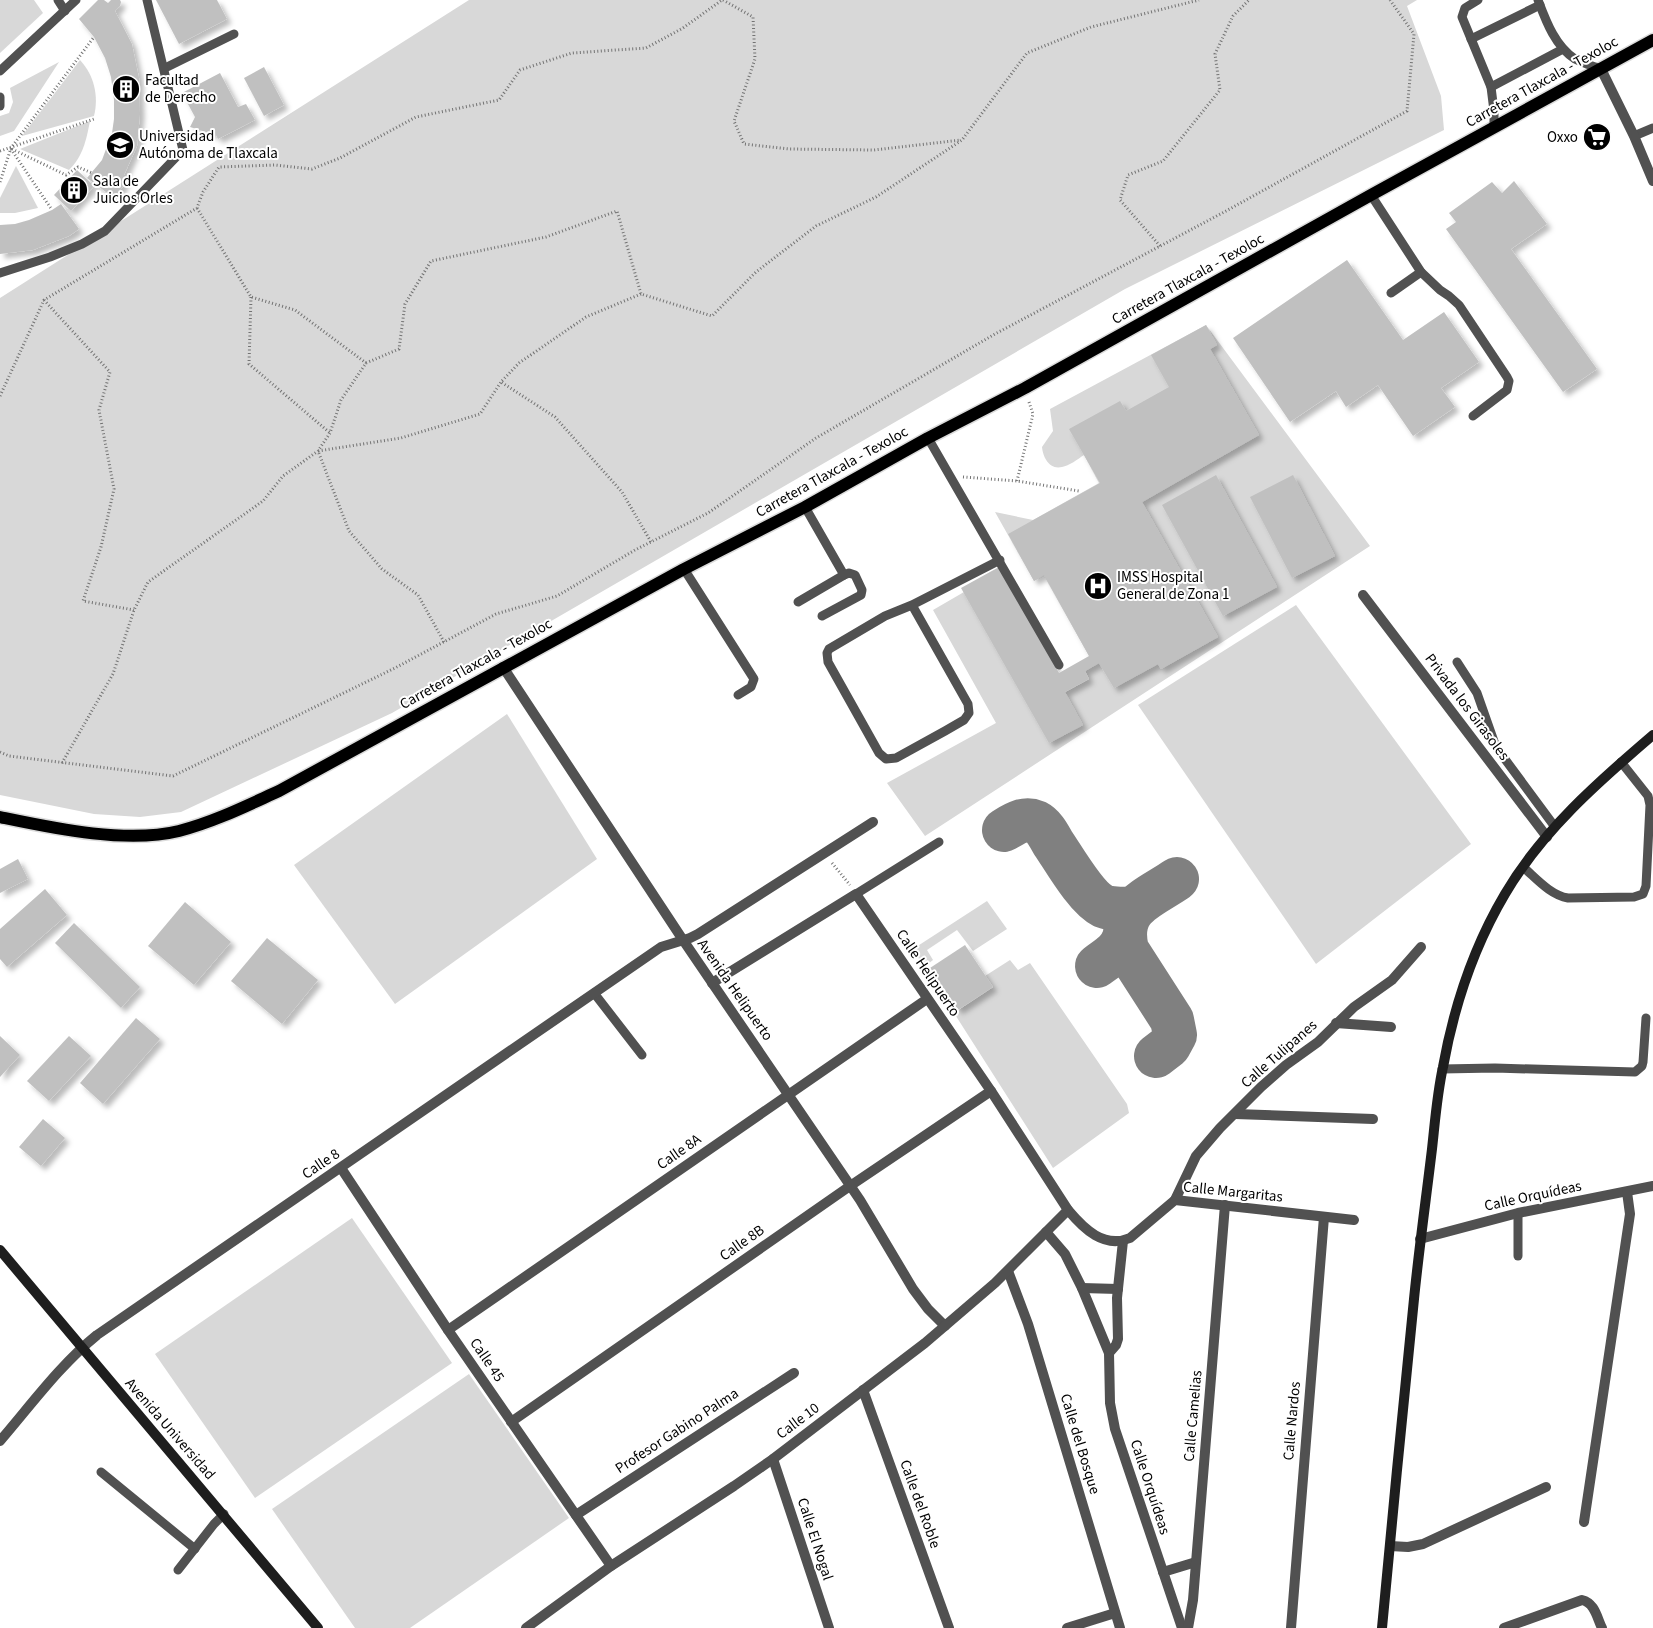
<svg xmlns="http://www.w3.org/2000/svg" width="1653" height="1628" viewBox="0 0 1653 1628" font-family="'Source Sans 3',sans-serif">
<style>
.green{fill:#d8d8d8}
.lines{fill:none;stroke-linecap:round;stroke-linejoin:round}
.taxiway{stroke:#808080;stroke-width:44}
.building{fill:#c0c0c0;filter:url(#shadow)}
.primary-casing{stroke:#dbdbdb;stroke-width:15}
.path{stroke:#737373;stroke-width:3;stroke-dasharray:1 2.5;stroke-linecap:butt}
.lane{stroke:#515151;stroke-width:9}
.street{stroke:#515151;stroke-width:10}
.secondary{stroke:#1e1e1e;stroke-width:10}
.primary{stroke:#000;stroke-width:12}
.labels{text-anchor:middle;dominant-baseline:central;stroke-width:4;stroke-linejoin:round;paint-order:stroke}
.poi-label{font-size:15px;fill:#000;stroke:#fff;text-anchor:start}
.street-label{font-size:15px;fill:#000;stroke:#fff}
</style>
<defs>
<filter id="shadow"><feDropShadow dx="4.5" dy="4.5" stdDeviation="2.5" flood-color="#0004"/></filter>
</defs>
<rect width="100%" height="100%" fill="#fff"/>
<!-- green -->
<g class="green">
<polygon points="0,0 34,0 43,13 0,53"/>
<polygon points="469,0 1417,0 1407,6 1441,96 1444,130 1125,289 392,713 181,812 140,817 94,814 0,795 0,298"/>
<path d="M80 60C94 75 99 96 94 116L22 136Z"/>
<polygon points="59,62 14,131 0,136 0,116 9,113 13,102 10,88"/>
<path d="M90 121C86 141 83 156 69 170L20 149Z"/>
<polygon points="16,166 38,208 15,213 0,213 0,198"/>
<path d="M1206 325 1370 546 925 836 887 783 996 723 933 610 964 592 1065 692 1089 679 1085 671 1089 656 1044 576 1034 581 995 512 1033 520 1099 483 1084 455C1078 459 1069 466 1062 467 1049 470 1043 457 1042 447L1053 431 1050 409Z"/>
<polygon points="1296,605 1471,844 1316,964 1138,705"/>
<polygon points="507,714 597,859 395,1004 294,865"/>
<polygon points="987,901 1007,929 973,951 957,930 927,950 933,960 924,967 913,949"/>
<polygon points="1010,960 1018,970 1030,963 1127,1104 1129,1113 1053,1168 954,1013 993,987 985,976"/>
<polygon points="352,1218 452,1363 255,1498 155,1354"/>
<polygon points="469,1374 569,1518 410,1628 355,1628 272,1509"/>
</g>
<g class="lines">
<!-- taxiway -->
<g class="taxiway">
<path d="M1004 830C1014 824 1024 817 1036 822 1044 826 1049 836 1053 843 1064 859 1086 898 1103 906 1113 910 1123 909 1134 908"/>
<path d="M1097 966C1109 957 1119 952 1124 938"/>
<path d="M1156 1056 1169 1046 1175 1035 1172 1020 1127 950C1117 907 1146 900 1177 879"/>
</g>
</g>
<!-- building -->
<g class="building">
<polygon points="98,0 104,0 108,3 111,0 120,0 121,2 120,6 115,11 132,44 139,78 140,114 137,146 124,175 124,185 117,194 110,195 87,178 102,160 112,133 114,119 114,100 111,77 105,58 94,37 79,19"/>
<polygon points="156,0 217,0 227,19 179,44"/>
<polygon points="264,67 284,105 264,116 244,78"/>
<polygon points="220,73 238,107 246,104 255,120 218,139 216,135 190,127 195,117 182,93"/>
<polygon points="77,170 94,186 71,211 54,195"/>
<polygon points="1514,181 1547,224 1511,249 1597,369 1563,392 1446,229 1456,222 1449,213 1492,182 1502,193"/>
<polygon points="61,204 79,229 69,236 33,250 0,254 0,225 15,224 29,220 52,210"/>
<polygon points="1347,260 1403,340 1444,312 1479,362 1441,388 1455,407 1413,436 1378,385 1346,407 1336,391 1290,422 1233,338"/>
<polygon points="1206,325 1217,345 1210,349 1259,435 1142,502 1218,637 1161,669 1158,664 1114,688 1099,663 1085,671 1089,679 1065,692 1083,725 1049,743 961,588 999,567 1059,673 1089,656 1044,575 1034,581 1008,534 1100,483 1069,429 1120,401 1126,411 1169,387 1151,355"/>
<polygon points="1216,475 1277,587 1223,616 1162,505"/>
<polygon points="1293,475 1335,556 1292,578 1250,497"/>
<polygon points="18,859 28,879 0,893 0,869"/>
<polygon points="45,889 67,915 7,967 0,959 0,929"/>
<polygon points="185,902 231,942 194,985 148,946"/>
<polygon points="74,923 140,987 121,1008 55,943"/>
<polygon points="267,938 318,980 282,1024 231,981"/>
<polygon points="965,945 993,987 958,1010 930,968"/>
<polygon points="136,1018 160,1039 103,1104 80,1083"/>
<polygon points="0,1036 20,1055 0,1077"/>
<polygon points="69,1036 91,1056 49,1101 27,1081"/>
<polygon points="43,1119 65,1138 41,1166 19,1147"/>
</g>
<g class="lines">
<defs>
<path id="primary" d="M0 817C53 828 126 844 179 831 214 822 246 806 279 791L684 569 805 507 928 438 1025 388 1371 195 1653 40"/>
</defs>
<!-- primary casing -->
<use href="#primary" class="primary-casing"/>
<!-- path -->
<g class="path">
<polyline points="723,0 753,17 755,59 734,121 744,144 789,149 874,150 961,140"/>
<polyline points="11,149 52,210"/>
<polyline points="12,149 66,175 78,167 92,173"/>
<polyline points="0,151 94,119"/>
<polyline points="0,182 11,148 94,37"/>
<polyline points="197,208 251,297 295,310 366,363"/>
<polyline points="1160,246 1120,200 1128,175 1163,161 1220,90 1215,54 1233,16 1249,0"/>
<polyline points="641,294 586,317 519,363 501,382 555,417 622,492 651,542"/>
<polyline points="251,297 249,364 330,433"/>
<polyline points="44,300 110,372 99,410 114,489 101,547 83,601 134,610"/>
<polyline points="0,396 44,300 197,208 203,192 219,167 275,165 312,169 340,158 416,117 499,100 520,70 572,53 646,48 683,28 722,0"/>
<polyline points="963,477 1017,481 1079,491"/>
<polyline points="1017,481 1033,414 1029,402"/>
<polyline points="444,642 418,595 382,569 349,531 318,451 401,438 480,414 501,382"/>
<polyline points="0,752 9,756 173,776 395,668 496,614 557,596 635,550 708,513 816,438 995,334 1226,211 1407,111 1414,34 1390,0"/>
<polyline points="62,763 113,674 134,610 148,582 263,501 283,476 318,451 330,433 341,400 366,363 399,349 405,304 431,261 546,237 617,211 641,294 712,316 756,272 816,226 876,197 962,140 1027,53 1091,27 1199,0"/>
<polyline points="832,863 850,885"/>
</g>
<!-- lane -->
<g class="lane">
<polyline points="58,0 65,11"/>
<polyline points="1478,0 1465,8 1462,17 1491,87 1494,111 1494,127"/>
<path d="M1538 0C1546 21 1555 46 1575 59 1583 63 1592 66 1601 69"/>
<polyline points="1471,39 1540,5"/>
<polyline points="165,68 234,34"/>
<polyline points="0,71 76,0"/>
<polyline points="1491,87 1563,49"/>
<polyline points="0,97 0,106"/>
<polyline points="1634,136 1653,128"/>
<polyline points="1371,195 1421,272 1440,290 1449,296 1459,305 1507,377 1509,381 1507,390 1473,416"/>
<polyline points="0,273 50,257 82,244 105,231 183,150 147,0"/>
<polyline points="1391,293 1421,272"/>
<polyline points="928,438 1059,665"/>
<polyline points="805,507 844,575"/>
<polyline points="684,569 754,679 751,687 738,695"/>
<polyline points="798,602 844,575 849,573 855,575 862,590 861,595 822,616"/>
<polyline points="912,605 968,704 969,713 964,720 945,731 896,758 886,759 879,753 828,662 827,653 829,649 885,616 912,605 1000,560"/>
<polyline points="1457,662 1477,693 1496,747 1555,827"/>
<path d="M1523 867C1536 878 1550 895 1568 898L1634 897 1643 894 1646 886 1650 805 1648 796 1621 762"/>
<polyline points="856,894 939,842"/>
<polyline points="594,993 642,1055"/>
<polyline points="1442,1069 1495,1068 1635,1072 1642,1066 1643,1062 1646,1018"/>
<polyline points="1518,1213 1518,1256"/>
<polyline points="101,1472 195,1549"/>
<polyline points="178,1570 214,1524 224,1514"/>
</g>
<!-- street -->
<g class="street">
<polyline points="1601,69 1634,136 1653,181"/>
<polyline points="1363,595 1547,837"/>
<polyline points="503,667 683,940 860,1200 913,1289 928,1309 945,1326"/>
<path d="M712 983 856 894 991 1091 1068 1210C1084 1229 1104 1249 1130 1238L1175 1200 1354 1220"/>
<polyline points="1336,1023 1391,1027"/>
<polyline points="1235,1114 1373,1119"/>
<polyline points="341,1168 448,1330 611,1566"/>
<polyline points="1175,1200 1196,1156 1220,1128 1261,1087 1286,1065 1318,1042 1354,1007 1392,980 1421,947"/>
<polyline points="1046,1232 1065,1254 1082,1288 1109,1353 1110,1403 1115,1429 1182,1628"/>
<polyline points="1420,1239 1518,1213 1653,1186"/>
<polyline points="1008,1271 1028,1324 1120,1628"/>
<polyline points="1082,1288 1118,1289"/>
<polyline points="448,1330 927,999"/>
<polyline points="1109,1353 1116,1345 1118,1339 1117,1298 1123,1241"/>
<polyline points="863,1390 949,1628"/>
<polyline points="511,1422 850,1186 991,1091"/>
<path d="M0 1441C31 1405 60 1365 97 1335L661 947 690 938 698 934 873 822"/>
<polyline points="773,1459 829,1628"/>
<polyline points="576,1515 794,1373"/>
<polyline points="1584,1522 1630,1214 1627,1192"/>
<polyline points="1390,1546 1408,1547 1423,1544 1546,1487"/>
<polyline points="1163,1572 1196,1562"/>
<polyline points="526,1628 611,1566 734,1486 773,1459 925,1343 995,1283 1068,1210"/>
<polyline points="1067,1628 1115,1613"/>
<polyline points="1188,1628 1193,1600 1225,1205"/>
<polyline points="1291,1628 1324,1217"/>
<path d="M1504 1628 1582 1600C1595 1603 1597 1618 1602 1628"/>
</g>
<!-- secondary -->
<g class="secondary">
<polyline points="0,1250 318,1628"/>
<path d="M1382 1628C1392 1518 1403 1409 1414 1299 1419 1249 1426 1199 1432 1149 1435 1122 1437 1094 1443 1067 1454 1006 1473 948 1505 894 1542 831 1598 782 1653 735"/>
</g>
<!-- primary -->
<use href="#primary" class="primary"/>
</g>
<!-- icons -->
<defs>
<symbol id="building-disc" viewBox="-11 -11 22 22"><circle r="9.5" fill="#000" stroke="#fff"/><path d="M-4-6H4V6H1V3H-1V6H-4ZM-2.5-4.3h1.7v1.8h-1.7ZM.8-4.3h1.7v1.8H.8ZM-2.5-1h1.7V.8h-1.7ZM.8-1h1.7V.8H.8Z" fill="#fff"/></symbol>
<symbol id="supermarket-disc" viewBox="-11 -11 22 22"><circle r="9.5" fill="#000" stroke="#fff"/><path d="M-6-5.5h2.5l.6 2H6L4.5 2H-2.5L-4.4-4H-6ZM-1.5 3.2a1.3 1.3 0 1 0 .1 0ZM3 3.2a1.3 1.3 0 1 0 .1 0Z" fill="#fff"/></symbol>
<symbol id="university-disc" viewBox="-11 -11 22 22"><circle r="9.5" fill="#000" stroke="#fff"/><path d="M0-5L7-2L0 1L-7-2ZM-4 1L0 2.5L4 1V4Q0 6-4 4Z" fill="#fff"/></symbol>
<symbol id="hospital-disc" viewBox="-11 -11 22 22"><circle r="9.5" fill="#000" stroke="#fff"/><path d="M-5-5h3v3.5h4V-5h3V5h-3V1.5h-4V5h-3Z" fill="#fff"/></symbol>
</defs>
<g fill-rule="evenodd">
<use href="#building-disc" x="110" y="73" width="32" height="32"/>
<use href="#supermarket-disc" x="1581" y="121" width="32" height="32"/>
<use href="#university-disc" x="104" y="129" width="32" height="32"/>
<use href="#building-disc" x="58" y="174" width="32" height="32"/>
<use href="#hospital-disc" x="1082" y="570" width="32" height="32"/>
</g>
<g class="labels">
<!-- poi labels -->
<g class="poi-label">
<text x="145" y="80">Facultad<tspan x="145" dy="17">de Derecho</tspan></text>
<text x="139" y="136">Universidad<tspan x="139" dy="17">Autónoma de Tlaxcala</tspan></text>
<text x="1578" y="137" text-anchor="end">Oxxo</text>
<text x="93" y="181">Sala de<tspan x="93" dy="17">Juicios Orles</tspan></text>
<text x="1117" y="577">IMSS Hospital<tspan x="1117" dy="17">General de Zona 1</tspan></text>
</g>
<!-- street labels -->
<g class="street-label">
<text transform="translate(1542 82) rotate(-29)">Carretera Tlaxcala - Texoloc</text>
<text transform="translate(1188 279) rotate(-29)">Carretera Tlaxcala - Texoloc</text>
<text transform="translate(832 472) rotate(-29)">Carretera Tlaxcala - Texoloc</text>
<text transform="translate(476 664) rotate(-29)">Carretera Tlaxcala - Texoloc</text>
<text transform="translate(1467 707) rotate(53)">Privada los Girasoles</text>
<text transform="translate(928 973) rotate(56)">Calle Helipuerto</text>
<text transform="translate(735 990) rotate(55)">Avenida Helipuerto</text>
<text transform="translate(1279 1054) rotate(-41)">Calle Tulipanes</text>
<text transform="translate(679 1152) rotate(-35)">Calle 8A</text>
<text transform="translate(321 1164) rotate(-34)">Calle 8</text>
<text transform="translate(1233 1192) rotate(6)">Calle Margaritas</text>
<text transform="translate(1533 1196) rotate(-12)">Calle Orquídeas</text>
<text transform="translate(742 1243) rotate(-35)">Calle 8B</text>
<text transform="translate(487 1360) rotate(56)">Calle 45</text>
<text transform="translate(1193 1416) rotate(-85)">Calle Camelias</text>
<text transform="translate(798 1421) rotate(-37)">Calle 10</text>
<text transform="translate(1292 1421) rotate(-85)">Calle Nardos</text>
<text transform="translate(170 1429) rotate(49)">Avenida Universidad</text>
<text transform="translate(677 1431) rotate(-33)">Profesor Gabino Palma</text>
<text transform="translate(1080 1444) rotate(73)">Calle del Bosque</text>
<text transform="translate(1150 1487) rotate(72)">Calle Orquídeas</text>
<text transform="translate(920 1504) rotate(70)">Calle del Roble</text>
<text transform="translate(815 1539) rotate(72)">Calle El Nogal</text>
</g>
</g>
</svg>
